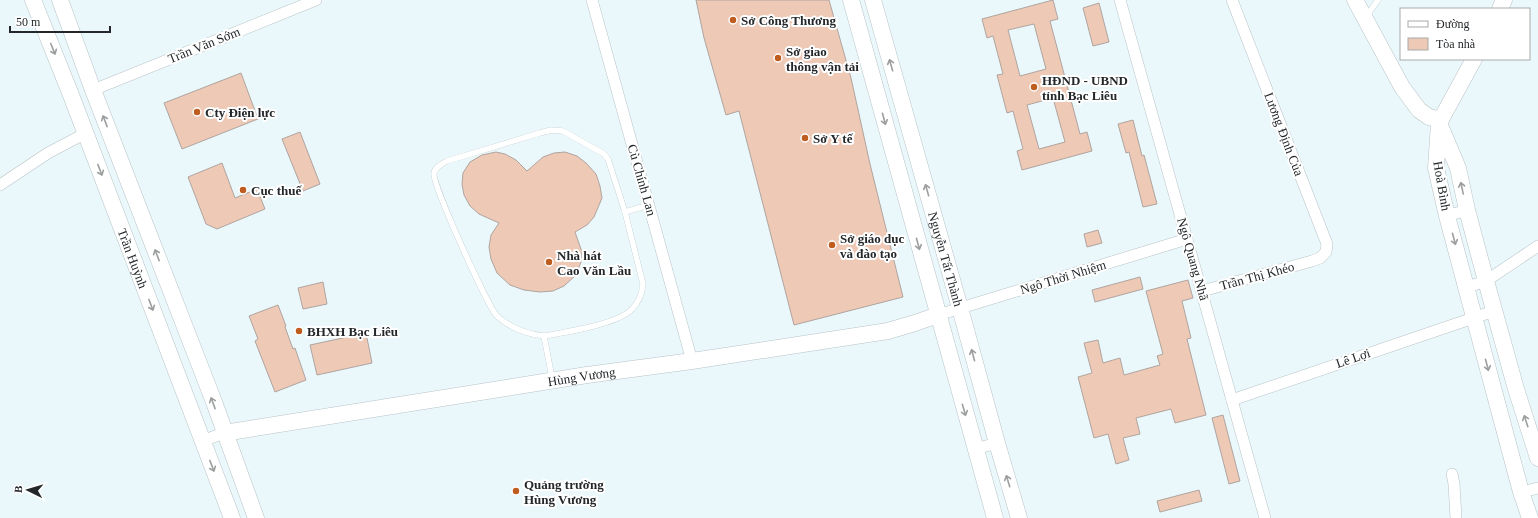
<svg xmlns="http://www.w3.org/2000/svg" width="1538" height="518" viewBox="0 0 1538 518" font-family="Georgia,serif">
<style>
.building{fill:#eec9b6;stroke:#afa49f;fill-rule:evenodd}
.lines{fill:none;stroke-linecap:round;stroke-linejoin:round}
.lane-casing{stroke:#b7c3c7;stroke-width:6}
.street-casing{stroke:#b7c3c7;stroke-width:12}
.secondary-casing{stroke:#b7c3c7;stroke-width:17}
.lane{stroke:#fff;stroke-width:5.5}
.street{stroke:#fff;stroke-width:11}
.secondary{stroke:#fff;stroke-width:16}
.oneway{stroke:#9c9e9f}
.poi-dot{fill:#bf5d20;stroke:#fff;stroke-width:1.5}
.labels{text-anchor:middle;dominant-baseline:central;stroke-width:4;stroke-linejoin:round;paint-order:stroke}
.poi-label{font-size:13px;font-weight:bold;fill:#232729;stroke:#fff;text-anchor:start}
.street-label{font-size:13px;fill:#232729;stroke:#fff}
</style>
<rect width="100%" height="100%" fill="#ebf8fb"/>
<!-- building -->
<g class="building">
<polygon points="696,0 829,0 851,78 870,164 903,297 794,325 739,111 726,115 704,38"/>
<path d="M1053 0 1058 19 1050 21 1080 134 1087 132 1092 151 1022 170 1017 151 1023 149 1013 111 1007 113 997 75 1003 74 993 36 987 38 982 19ZM1034 24 1046 69 1020 76 1008 30ZM1053 98 1065 142 1039 149 1027 105Z"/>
<polygon points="1099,3 1109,42 1093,46 1083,8"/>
<polygon points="241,73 258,119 182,149 164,103"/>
<polygon points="1133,120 1142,156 1144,155 1157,204 1143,207 1129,152 1126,153 1118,124"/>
<polygon points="300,132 320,184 303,191 282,139"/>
<polygon points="496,152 505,154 516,160 527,171 543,157 554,153 565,152 577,156 586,163 596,174 600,186 602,198 594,217 587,225 575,232 582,252 581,262 576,275 564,286 553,291 540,292 524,290 510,285 497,273 491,259 489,247 491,235 499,223 479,214 470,206 464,195 462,184 463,173 470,162 482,155"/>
<polygon points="222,163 235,198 257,189 265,209 217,229 206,224 188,177"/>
<polygon points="1098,230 1102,243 1087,247 1084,234"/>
<polygon points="1140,277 1143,289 1095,302 1092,290"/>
<polygon points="1188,280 1193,298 1182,301 1191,338 1187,339 1206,415 1175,423 1171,409 1136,418 1140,434 1123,438 1129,460 1116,464 1108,434 1094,438 1078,377 1092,373 1084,343 1098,340 1103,363 1120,358 1124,375 1160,365 1157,356 1163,354 1146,291"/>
<polygon points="323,282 327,304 303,309 298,288"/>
<polygon points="278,305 286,326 285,327 293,349 295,348 306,380 275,392 255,341 258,339 249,316"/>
<polygon points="366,333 372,363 317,375 310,345"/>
<polygon points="1223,415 1240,481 1229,484 1212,418"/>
<polygon points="1199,490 1202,501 1160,512 1157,501"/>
</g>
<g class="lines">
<defs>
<g id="lane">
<polyline points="1366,17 1378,0"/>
<path d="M544 336C566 332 613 325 630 311 638 304 642 295 643 284L625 212 649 205"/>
<path d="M552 378 544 336C527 334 510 328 497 316 488 307 432 184 434 173 435 167 442 164 447 161L540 133 551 130 563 131 604 154 608 159 625 212"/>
</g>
<g id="street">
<polyline points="592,0 692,361"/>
<polyline points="1120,0 1265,518"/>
<polyline points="93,90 316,0"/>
<polyline points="0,185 48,153 86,133"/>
<polyline points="1447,216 1467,210"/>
<polyline points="1467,287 1486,281 1538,246"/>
<polyline points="1202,291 1312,261 1320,258 1326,252 1327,244 1232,0"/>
<polyline points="938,315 1187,239"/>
<polyline points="1232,400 1494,311"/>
<polyline points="202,441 224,433"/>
<polyline points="975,449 997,443"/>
<polyline points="1452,474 1454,484 1456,518"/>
<polyline points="1521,492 1538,488"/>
</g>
<g id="secondary">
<path id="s1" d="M33 0 71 95 232 518"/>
<polyline points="60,0 93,90 214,402 256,518"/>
<polyline points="851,0 995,518"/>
<path id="s2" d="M873 0 960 308 997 443 1019 518"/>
<polyline points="1355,0 1402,87 1419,110 1429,117 1441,120"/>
<polyline points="1500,9 1504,0"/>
<polyline points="1439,123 1474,59"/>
<path id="s3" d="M224 433 587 375 692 361 888 331 915 323 938 315"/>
<polyline points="1530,518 1521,492 1447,216 1436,168 1439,123 1458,168 1467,210 1486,281 1516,389 1538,458"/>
</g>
</defs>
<!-- lane casing -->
<use href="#lane" class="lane-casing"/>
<!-- street casing -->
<use href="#street" class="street-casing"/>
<!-- secondary casing -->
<use href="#secondary" class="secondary-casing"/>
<!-- lane -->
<use href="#lane" class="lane"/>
<!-- street -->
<use href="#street" class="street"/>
<!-- secondary -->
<use href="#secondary" class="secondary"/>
</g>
<!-- one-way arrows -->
<defs><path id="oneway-shaft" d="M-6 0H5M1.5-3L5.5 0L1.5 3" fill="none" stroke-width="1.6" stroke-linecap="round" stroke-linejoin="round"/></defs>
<g class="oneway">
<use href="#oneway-shaft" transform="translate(53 49) rotate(68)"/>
<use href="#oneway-shaft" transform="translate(891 65) rotate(-106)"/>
<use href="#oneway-shaft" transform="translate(884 119) rotate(75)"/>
<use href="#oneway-shaft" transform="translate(105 121) rotate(-111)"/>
<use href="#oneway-shaft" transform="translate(100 170) rotate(69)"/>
<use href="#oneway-shaft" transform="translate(1462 188) rotate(-102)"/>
<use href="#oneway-shaft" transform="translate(927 190) rotate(-106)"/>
<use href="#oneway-shaft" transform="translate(1454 239) rotate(75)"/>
<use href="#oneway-shaft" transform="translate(918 244) rotate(75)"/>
<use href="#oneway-shaft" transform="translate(157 255) rotate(-111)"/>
<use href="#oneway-shaft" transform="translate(151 305) rotate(69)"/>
<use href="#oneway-shaft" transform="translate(973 355) rotate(-105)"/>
<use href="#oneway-shaft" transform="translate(1487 365) rotate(75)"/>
<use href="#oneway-shaft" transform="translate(213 403) rotate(-110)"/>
<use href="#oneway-shaft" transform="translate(964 410) rotate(74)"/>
<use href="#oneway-shaft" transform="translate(1526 421) rotate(-108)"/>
<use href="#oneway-shaft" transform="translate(212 466) rotate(69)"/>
<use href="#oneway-shaft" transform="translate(1008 481) rotate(-107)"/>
</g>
<!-- markers -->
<g class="poi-dot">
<circle cx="733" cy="20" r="4"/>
<circle cx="778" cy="58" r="4"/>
<circle cx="1034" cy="87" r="4"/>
<circle cx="197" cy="112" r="4"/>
<circle cx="805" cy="138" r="4"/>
<circle cx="243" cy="190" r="4"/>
<circle cx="832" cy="245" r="4"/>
<circle cx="549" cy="262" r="4"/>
<circle cx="299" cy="331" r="4"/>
<circle cx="516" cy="491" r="4"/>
</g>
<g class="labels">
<!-- poi labels -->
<g class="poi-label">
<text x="741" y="20">Sở Công Thương</text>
<text x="786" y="51">Sở giao<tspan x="786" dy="15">thông vận tải</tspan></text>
<text x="1042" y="80">HĐND - UBND<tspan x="1042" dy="15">tỉnh Bạc Liêu</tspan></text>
<text x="205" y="112">Cty Điện lực</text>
<text x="813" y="138">Sở Y tế</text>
<text x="251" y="190">Cục thuế</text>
<text x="840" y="238">Sở giáo dục<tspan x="840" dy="15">và đào tạo</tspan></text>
<text x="557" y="255">Nhà hát<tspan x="557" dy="15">Cao Văn Lầu</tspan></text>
<text x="307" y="331">BHXH Bạc Liêu</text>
<text x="524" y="484">Quảng trường<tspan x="524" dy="15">Hùng Vương</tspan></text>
</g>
<!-- street labels -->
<g class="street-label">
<text transform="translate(204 45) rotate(-22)">Trần Văn Sớm</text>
<text transform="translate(1284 134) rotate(69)">Lương Định Của</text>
<text transform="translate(642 180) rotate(74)">Cù Chính Lan</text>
<text transform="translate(1442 186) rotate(80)">Hoà Bình</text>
<text stroke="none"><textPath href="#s1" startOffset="277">Trần Huỳnh</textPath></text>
<text stroke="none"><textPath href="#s2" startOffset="269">Nguyễn Tất Thành</textPath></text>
<text transform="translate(1193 259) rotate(74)">Ngô Quang Nhã</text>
<text transform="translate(1257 276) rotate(-15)">Trần Thị Khéo</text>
<text transform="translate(1063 277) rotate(-17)">Ngô Thời Nhiệm</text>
<text transform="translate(1353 358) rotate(-19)">Lê Lợi</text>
<text stroke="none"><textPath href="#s3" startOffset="362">Hùng Vương</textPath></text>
</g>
</g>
<!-- legend -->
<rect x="1400" y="8" width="130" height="52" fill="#ffffff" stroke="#a7a9a9"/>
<rect x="1408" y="21" width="20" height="6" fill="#ffffff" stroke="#a7a9a9"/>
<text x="1436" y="28" font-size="12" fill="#232729">Đường</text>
<rect x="1408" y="38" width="20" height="12" fill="#eec9b6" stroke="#a7a9a9"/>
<text x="1436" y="48" font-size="12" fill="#232729">Tòa nhà</text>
<!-- north arrow -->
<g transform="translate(28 490) rotate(275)" stroke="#ffffff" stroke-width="3" paint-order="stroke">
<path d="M0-3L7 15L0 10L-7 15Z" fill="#232729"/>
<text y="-6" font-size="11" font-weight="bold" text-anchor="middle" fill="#232729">B</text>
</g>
<!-- scale -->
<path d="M10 26v6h100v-6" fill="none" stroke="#232729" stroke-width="2"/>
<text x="16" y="26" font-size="12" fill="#232729" stroke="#ffffff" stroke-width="3" paint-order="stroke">50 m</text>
</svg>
